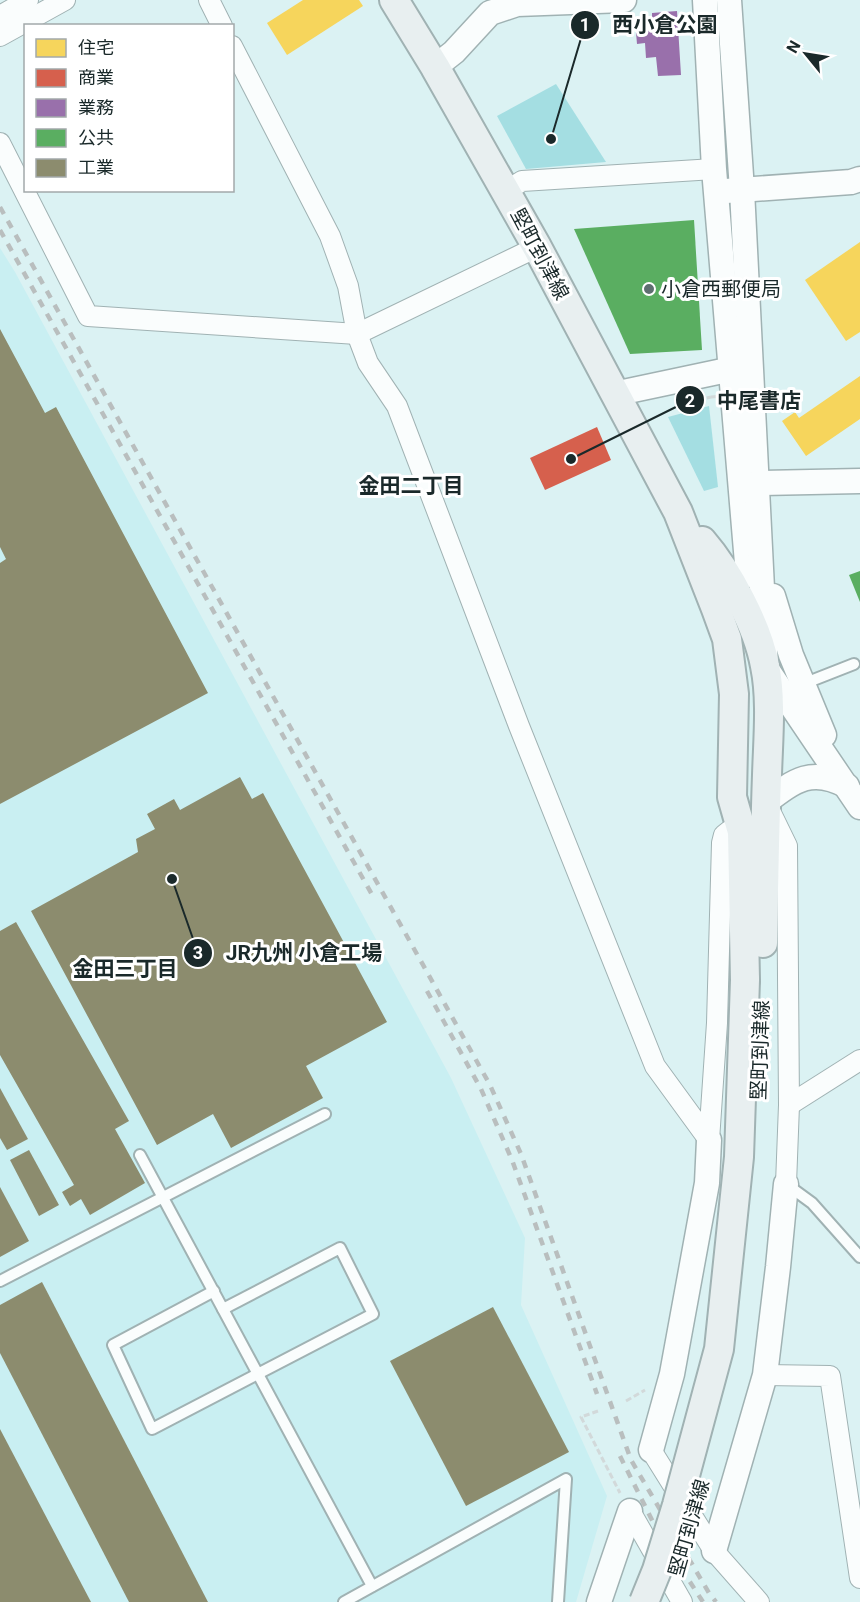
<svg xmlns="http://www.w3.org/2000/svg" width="860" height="1602" viewBox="0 0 860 1602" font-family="Roboto,'Noto Sans JP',sans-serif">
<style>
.built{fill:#c9eff2}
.green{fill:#a4dee2}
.homes{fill:#f6d55c}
.shops{fill:#d6604d}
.offices{fill:#9970ab}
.public{fill:#5aae61}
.industry{fill:#8c8c6e}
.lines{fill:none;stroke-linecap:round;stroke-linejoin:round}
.service-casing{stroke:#a0b2b3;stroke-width:14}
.minor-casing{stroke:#a0b2b3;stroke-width:22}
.tertiary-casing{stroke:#a0b2b3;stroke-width:27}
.secondary-casing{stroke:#a0b2b3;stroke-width:32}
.path{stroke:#d2d9da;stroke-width:3;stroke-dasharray:6 3;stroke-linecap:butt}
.service{stroke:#fafdfd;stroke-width:10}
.minor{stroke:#fafdfd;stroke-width:20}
.tertiary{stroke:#fafdfd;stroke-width:24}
.secondary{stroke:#e8eff0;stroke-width:28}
.rail{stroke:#b9bebe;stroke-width:4.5;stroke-dasharray:8 8;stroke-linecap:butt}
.secondary-bridge-casing{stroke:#a0b2b3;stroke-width:32;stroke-linecap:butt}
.path-bridge{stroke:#d2d9da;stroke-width:3;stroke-dasharray:6 3;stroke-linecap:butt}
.secondary-bridge{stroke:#e8eff0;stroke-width:28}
.poi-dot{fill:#5e6f70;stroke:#fff;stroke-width:2}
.labels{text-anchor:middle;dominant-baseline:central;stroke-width:6;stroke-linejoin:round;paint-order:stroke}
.street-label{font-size:20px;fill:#1a292a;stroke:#fff}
.poi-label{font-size:20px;fill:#1a292a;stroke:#fff;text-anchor:start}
.neighbourhood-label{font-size:21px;font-weight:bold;fill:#1a292a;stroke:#fff}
.leader{fill:none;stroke:#1a292a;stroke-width:2}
.callout-dot{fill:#1a292a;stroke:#fff;stroke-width:2}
.mark-label{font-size:18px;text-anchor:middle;font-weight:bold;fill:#fff}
.callout-label{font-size:21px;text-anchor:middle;font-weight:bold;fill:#1a292a;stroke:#fff;stroke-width:6;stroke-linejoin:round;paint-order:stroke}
</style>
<rect width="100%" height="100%" fill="#dbf2f3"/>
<!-- built -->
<polygon class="built" points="0,248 15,272 451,1078 525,1238 521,1305 607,1496 576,1602 0,1602"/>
<!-- green -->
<g class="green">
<polygon points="556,84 606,162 526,169 497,116"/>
<polygon points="709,406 718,487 704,491 668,417"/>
</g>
<!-- homes -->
<g class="homes">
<polygon points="303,0 359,0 363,6 287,55 267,23"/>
<polygon points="860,242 860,332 846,341 805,280"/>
<polygon points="860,376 860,419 806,456 782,421 795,412 799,418"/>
</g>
<!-- shops -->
<polygon class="shops" points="597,427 611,460 545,490 530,458"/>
<!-- offices -->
<polygon class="offices" points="677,11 681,75 658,76 656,57 646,58 645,43 637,44 635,21 652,20 652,13"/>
<!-- public -->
<g class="public">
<polygon points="694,220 702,350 630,354 574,229"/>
<polygon points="860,571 860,602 849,575"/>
</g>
<!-- industry -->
<g class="industry">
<polygon points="0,329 45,413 56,407 208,693 0,804 0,563 6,559 0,547"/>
<polygon points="240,777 252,799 263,793 387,1022 306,1066 323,1098 231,1148 213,1114 157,1145 31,911 138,852 136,839 155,829 147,814 174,799 180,810"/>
<polygon points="16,922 129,1121 115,1129 145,1183 90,1215 81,1199 70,1206 62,1192 74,1185 0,1055 0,931"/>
<polygon points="0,1088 28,1139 7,1150 0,1138"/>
<polygon points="29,1150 59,1205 39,1216 10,1160"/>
<polygon points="0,1187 29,1241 0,1257"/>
<polygon points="42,1282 208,1602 129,1602 0,1353 0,1305"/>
<polygon points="493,1307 569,1452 466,1506 390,1361"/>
<polygon points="0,1429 91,1602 0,1602"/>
</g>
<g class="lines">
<defs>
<g id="service">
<polyline points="803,684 854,664"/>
<polyline points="140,1155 372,1586"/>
<polyline points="786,1184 812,1203 860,1257"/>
<polyline points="0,1281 325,1114"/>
<polyline points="214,1291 113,1345 152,1429 373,1314 340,1248 223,1309"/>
<polyline points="344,1602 566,1479 558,1602"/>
</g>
<g id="minor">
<polyline points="209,0 222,26"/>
<polyline points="0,16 28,0"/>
<polyline points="0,36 65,0"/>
<polyline points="232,46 330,236 348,286 357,334 368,363 397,406 519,726 655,1066 709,1140"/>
<polyline points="0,143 88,316 357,334 537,247"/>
<polyline points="506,191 522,181 714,169"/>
<polyline points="768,807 787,846 789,1105 786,1184"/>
<polyline points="789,1105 860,1060"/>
<polyline points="709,1140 717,1023 722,843 724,835 729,831 742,832"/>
<polyline points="765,1375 830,1376 860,1578"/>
<polyline points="651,1450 714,1551 759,1602"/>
<polyline points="630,1511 682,1602"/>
</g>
<g id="tertiary">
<polyline points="705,0 714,169 748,575"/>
<polyline points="729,0 742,190 766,668 860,807"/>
<polyline points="435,67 454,52 490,13 517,4 624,0"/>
<polyline points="726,191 851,182 860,179"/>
<polyline points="614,394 732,369"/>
<polyline points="757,483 860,481"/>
<polyline points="773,596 791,655 824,735"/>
<path d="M766 802C795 780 812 767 847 786"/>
<polyline points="651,1450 672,1374 707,1183 709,1140"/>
<polyline points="714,1551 765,1375 778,1267 786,1184"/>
<polyline points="599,1602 630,1511"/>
</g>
<g id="secondary">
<polyline points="394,0 435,67 537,247 678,512 716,609 727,639 734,694 732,797 742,832 745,980"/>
<path d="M702 541C728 571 758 627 765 666 772 699 768 740 767 775 765 831 764 887 763 943"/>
</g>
</defs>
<!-- service casing -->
<use href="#service" class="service-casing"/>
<!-- minor casing -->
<use href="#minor" class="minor-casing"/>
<!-- tertiary casing -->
<use href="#tertiary" class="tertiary-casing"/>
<!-- secondary casing -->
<use href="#secondary" class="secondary-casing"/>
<!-- path -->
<g class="path">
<polyline points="698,400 711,397"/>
<polyline points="626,1401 645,1390"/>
<polyline points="598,1411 581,1417 620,1493"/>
</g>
<!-- service -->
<use href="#service" class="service"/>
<!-- minor -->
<use href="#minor" class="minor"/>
<!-- tertiary -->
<use href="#tertiary" class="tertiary"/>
<!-- secondary -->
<use href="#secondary" class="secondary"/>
<!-- rail -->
<g class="rail">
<polyline points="0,207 490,1085 521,1154 631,1460 709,1593 716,1602"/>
<polyline points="0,230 375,900"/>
<polyline points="427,991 481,1089 512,1160 597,1394"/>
<polyline points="620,1456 659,1534 703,1602"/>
</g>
<defs>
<polyline id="secondary-bridge" points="644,1602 657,1570 677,1505 719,1349 739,1157 745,980"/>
</defs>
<!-- secondary-bridge casing -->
<use href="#secondary-bridge" class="secondary-bridge-casing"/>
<!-- path-bridge -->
<polyline class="path-bridge" points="711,397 774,393"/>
<!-- secondary-bridge -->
<use href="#secondary-bridge" class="secondary-bridge"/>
</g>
<!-- markers -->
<circle class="poi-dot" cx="649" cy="289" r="6"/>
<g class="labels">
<!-- street labels -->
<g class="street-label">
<text transform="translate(540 254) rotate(62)">堅町到津線</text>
<text transform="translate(760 1050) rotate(-88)">堅町到津線</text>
<text transform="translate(689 1528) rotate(-74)">堅町到津線</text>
</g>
<!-- poi labels -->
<g class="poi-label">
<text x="661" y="289">小倉西郵便局</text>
</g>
<!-- neighbourhood labels -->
<g class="neighbourhood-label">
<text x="411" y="486">金田二丁目</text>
<text x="125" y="969">金田三丁目</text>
</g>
</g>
<!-- callouts -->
<path class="leader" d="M551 139L585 25M571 459L690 400M172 879L198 953"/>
<g class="callout-dot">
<circle cx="551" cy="139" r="6"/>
<circle cx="571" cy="459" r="6"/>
<circle cx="172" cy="879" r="6"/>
<circle cx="585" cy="25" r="15"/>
<circle cx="690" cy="400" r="15"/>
<circle cx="198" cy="953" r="15"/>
</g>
<g class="mark-label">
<text x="585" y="31">1</text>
<text x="690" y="407">2</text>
<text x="198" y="959">3</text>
</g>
<g class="callout-label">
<text x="665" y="32">西小倉公園</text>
<text x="759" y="408">中尾書店</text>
<text x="304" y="960">JR九州 小倉工場</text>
</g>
<!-- legend -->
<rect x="24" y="24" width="210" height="168" fill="#ffffff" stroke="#a3a9aa" stroke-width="1.5"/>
<rect x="36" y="39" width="30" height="18" fill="#f6d55c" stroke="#a3a9aa" stroke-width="1.5"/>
<text x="78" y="54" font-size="18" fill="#1a292a">住宅</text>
<rect x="36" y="69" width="30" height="18" fill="#d6604d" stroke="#a3a9aa" stroke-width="1.5"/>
<text x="78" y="84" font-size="18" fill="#1a292a">商業</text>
<rect x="36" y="99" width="30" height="18" fill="#9970ab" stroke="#a3a9aa" stroke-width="1.5"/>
<text x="78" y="114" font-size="18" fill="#1a292a">業務</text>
<rect x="36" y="129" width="30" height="18" fill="#5aae61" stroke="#a3a9aa" stroke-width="1.5"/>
<text x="78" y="144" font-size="18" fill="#1a292a">公共</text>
<rect x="36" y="159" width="30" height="18" fill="#8c8c6e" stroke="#a3a9aa" stroke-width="1.5"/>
<text x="78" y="174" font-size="18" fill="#1a292a">工業</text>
<!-- north arrow -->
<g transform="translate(806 54) rotate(300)" stroke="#ffffff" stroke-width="4.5" paint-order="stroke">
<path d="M0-4.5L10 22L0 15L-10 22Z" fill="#1a292a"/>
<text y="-9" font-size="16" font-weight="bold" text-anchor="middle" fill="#1a292a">N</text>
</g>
</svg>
